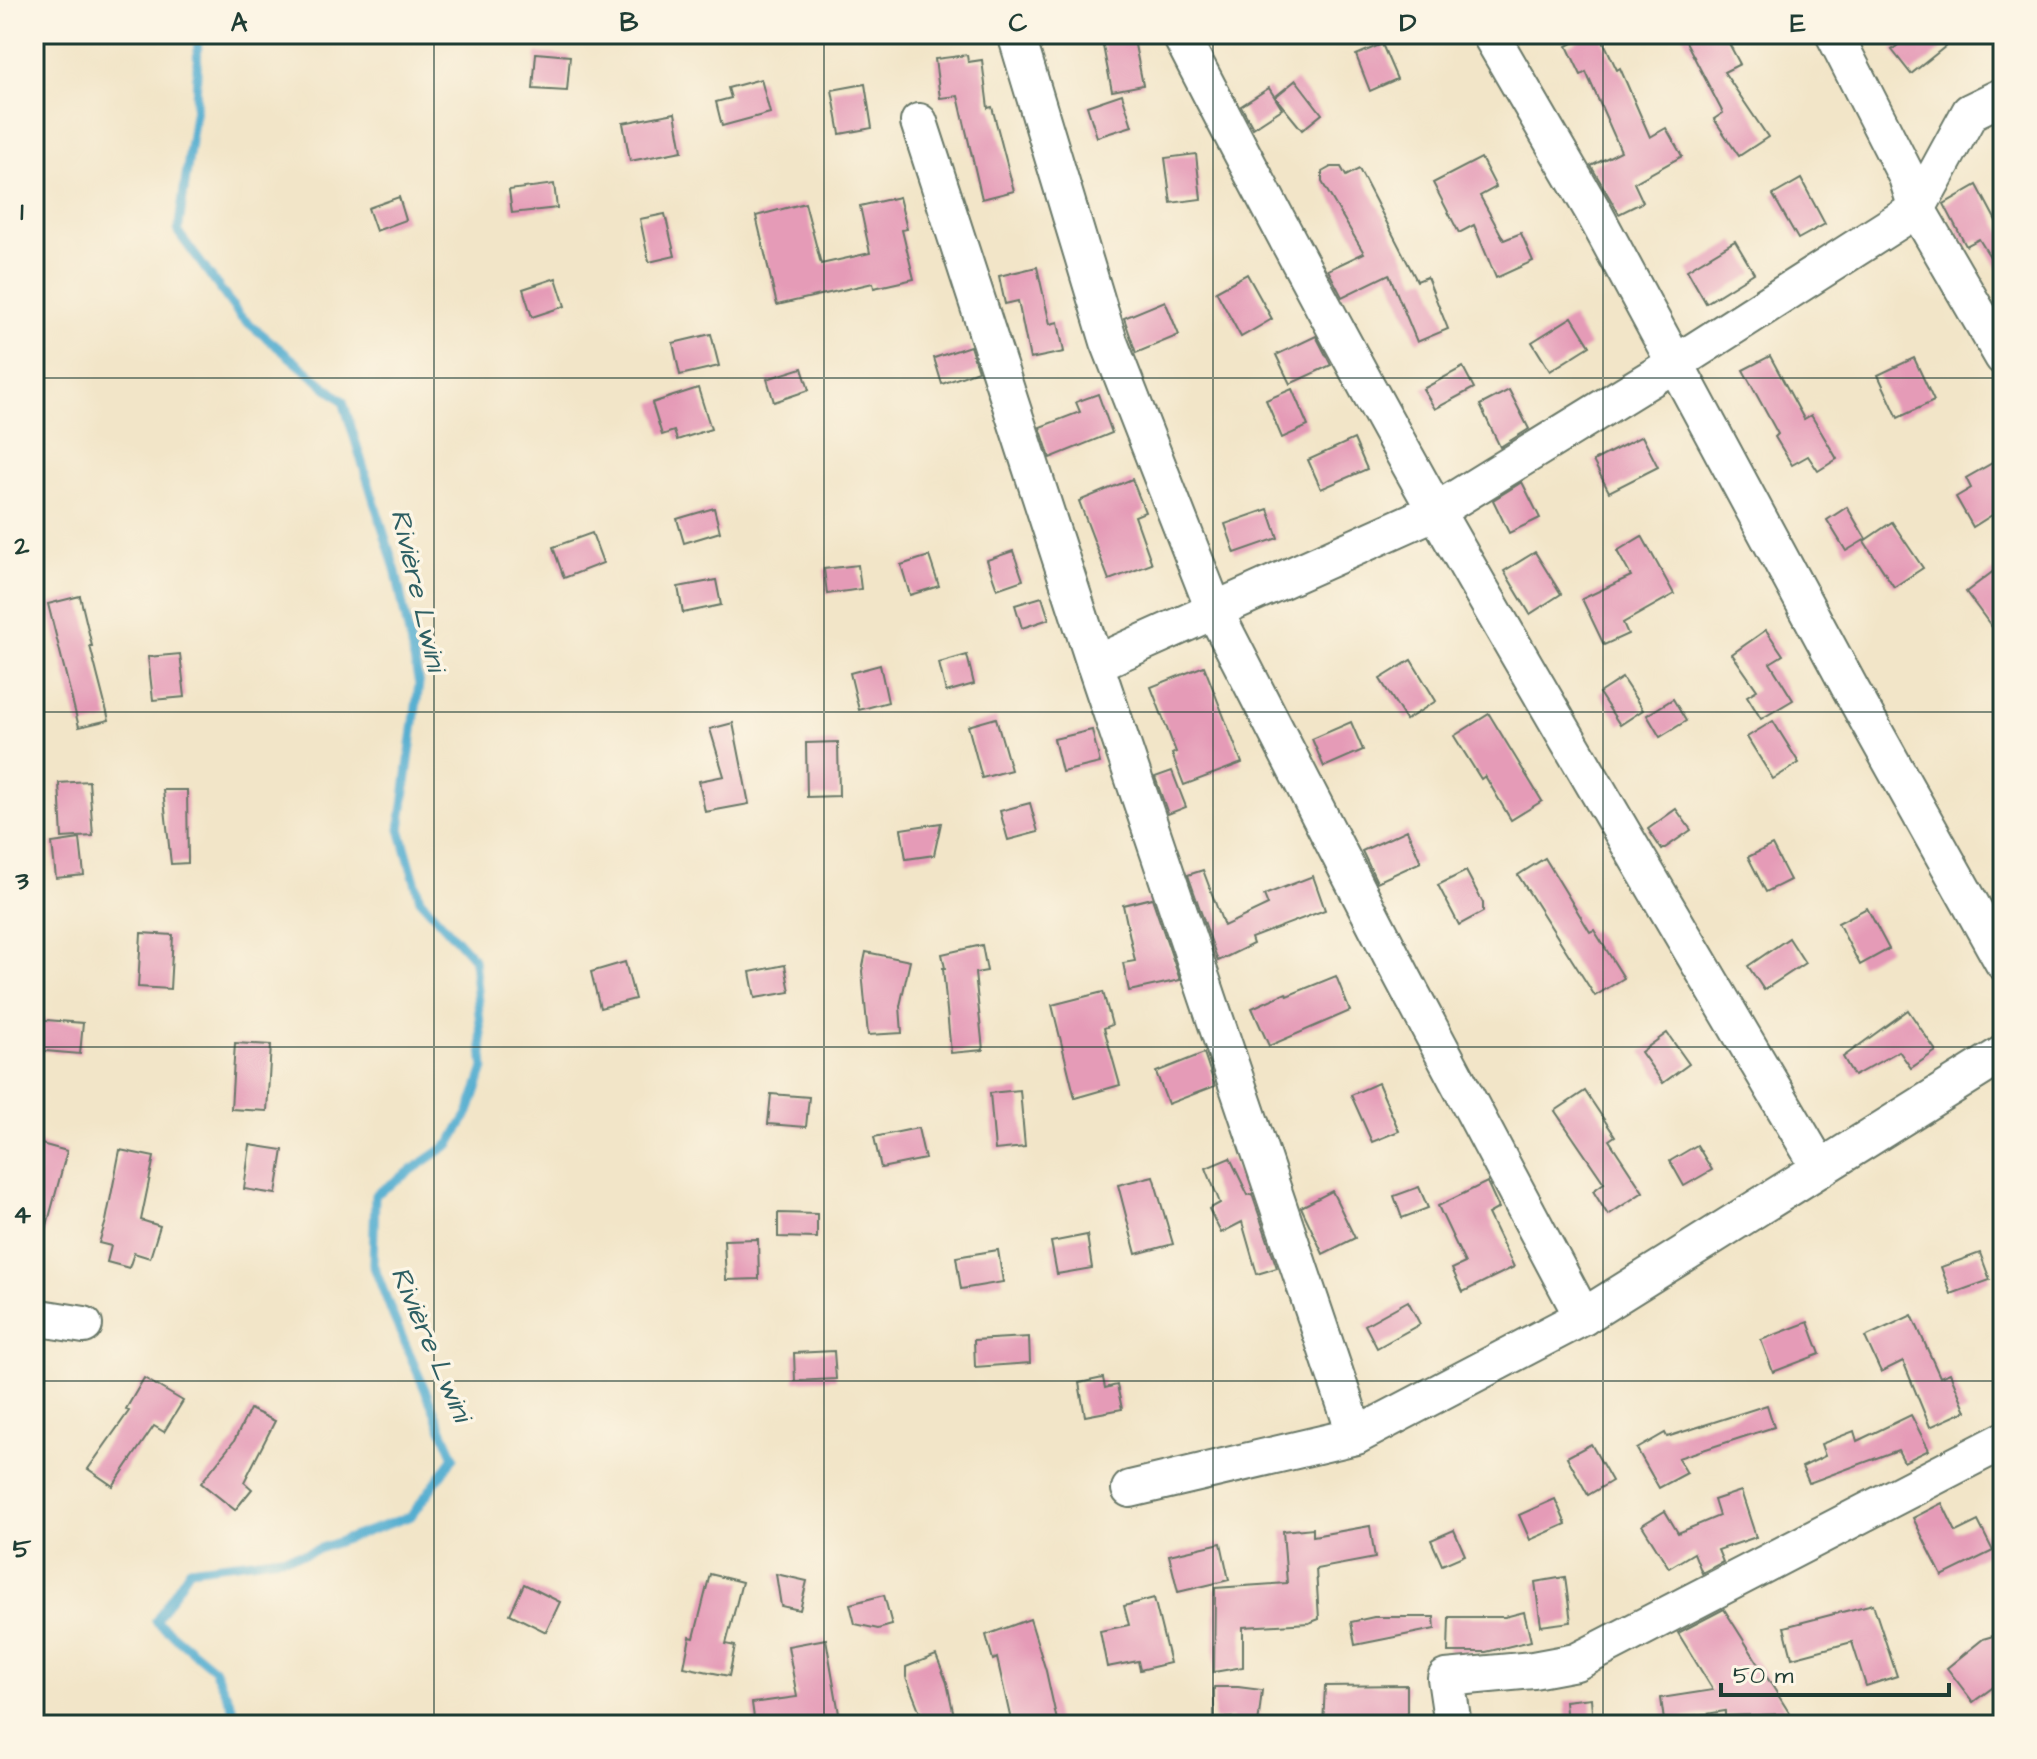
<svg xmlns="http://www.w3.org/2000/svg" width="2037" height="1759" viewBox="0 0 2037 1759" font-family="'Architects Daughter',sans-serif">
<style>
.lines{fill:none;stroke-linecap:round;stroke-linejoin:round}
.stream{stroke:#52add0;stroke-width:9}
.building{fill:#e59bb7}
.minor-casing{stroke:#697868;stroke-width:40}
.minor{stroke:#fff;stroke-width:36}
.grid{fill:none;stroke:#1f3d34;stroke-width:2;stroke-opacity:0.55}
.labels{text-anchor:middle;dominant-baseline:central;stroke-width:7;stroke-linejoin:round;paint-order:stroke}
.water-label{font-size:28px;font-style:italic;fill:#2e5f63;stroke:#fcf5e5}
.neatline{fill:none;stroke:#1f3d34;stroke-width:3}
.grid-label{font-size:26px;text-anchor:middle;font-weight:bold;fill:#1f3d34}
</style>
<rect width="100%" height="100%" fill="#fcf5e5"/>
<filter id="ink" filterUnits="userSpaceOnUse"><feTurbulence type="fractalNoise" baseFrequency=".0125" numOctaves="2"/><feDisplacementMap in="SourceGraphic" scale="16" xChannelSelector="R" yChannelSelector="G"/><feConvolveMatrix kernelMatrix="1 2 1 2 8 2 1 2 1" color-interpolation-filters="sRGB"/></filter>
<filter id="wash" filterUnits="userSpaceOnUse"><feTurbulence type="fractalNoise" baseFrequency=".006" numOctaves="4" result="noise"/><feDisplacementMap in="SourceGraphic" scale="32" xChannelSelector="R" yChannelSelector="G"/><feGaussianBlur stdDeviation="1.8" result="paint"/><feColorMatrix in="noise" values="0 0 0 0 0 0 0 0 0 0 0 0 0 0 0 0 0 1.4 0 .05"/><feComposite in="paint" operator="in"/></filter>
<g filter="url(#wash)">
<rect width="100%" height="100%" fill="#f2e5c8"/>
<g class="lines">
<!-- stream -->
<polyline class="stream" points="198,34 196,107 178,232 240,316 343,401 396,572 419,684 400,829 420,899 474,959 484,1068 469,1112 450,1144 375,1195 373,1264 394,1318 454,1457 411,1516 304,1554 190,1569 156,1621 214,1669 241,1725"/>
</g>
<g id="blocks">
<!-- building -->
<g class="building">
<polygon points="1591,34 1600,34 1617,70 1620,68 1650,137 1666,128 1682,156 1634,183 1643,202 1619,214 1591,166 1621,151 1586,72 1581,75 1567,46"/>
<polygon points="1682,34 1724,34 1740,64 1724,72 1768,137 1739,156 1714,119 1723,113"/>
<polygon points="1911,34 1961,34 1911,74 1892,50"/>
<polygon points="1133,35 1143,85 1112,91 1102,41"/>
<polygon points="1382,44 1397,79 1370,91 1356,55"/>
<polygon points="536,53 570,56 567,91 533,89"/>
<polygon points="967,55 968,62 982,60 988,108 992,107 1014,191 982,199 958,96 940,98 935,59"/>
<polygon points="761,79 770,113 722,126 716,102 731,98 728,88"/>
<polygon points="1296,80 1322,114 1302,130 1275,97"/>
<polygon points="865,84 872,128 840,134 832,90"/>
<polygon points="1269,88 1282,109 1253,128 1241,106"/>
<polygon points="1122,94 1132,126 1097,137 1087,106"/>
<polygon points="675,113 682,151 630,161 623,123"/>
<polygon points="1196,154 1201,199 1171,203 1165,158"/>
<polygon points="1481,158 1496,187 1480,196 1504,240 1521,233 1533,261 1496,278 1474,225 1459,233 1433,183"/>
<polygon points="1331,167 1341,167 1346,176 1359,169 1417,281 1427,277 1448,329 1417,342 1389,274 1342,297 1328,270 1364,253 1322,182 1322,172"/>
<polygon points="1801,179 1825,224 1798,239 1773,195"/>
<polygon points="554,184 557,208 512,213 509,190"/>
<polygon points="1977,185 2003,234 2003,278 1979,239 1966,246 1944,204"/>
<polygon points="399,197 406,220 376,231 368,208"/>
<polygon points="899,197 907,229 902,230 914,279 874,288 873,283 777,305 756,216 805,203 821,264 870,253 860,206"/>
<polygon points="665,214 675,256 649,262 640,219"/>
<polygon points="1735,241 1754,273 1706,303 1687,270"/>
<polygon points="1037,267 1050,324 1058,322 1064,352 1030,359 1018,301 1005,304 999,276"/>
<polygon points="1247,274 1272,319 1241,337 1216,291"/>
<polygon points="556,278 565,306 532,317 523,289"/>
<polygon points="1165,301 1179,335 1136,353 1124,318"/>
<polygon points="1572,317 1590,346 1550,371 1532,342"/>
<polygon points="711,334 719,366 680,375 673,343"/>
<polygon points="1316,336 1331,365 1290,384 1276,355"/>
<polygon points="970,346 978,371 942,384 934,358"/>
<polygon points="1770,356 1804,419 1811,415 1837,459 1818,471 1808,456 1792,465 1775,437 1778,434 1743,370"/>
<polygon points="1914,358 1934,401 1898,418 1878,375"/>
<polygon points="1463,367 1474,388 1435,409 1423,389"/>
<polygon points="802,368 809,390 774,402 767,379"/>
<polygon points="698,388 711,429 677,440 674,431 662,435 652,403"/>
<polygon points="1292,389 1308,426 1282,438 1266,400"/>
<polygon points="1509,390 1529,429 1500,447 1480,405"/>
<polygon points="1098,394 1112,433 1050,458 1040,427 1080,412 1076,402"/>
<polygon points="1642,436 1658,467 1609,492 1593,461"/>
<polygon points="1354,439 1367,469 1321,489 1308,460"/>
<polygon points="2003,457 2003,508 1973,527 1956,497 1971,488 1966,478"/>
<polygon points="1132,479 1145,512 1135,516 1152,564 1109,580 1079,501"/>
<polygon points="1522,482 1540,518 1509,533 1493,500"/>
<polygon points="1847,507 1866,539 1846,551 1827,520"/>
<polygon points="714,508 720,532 684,543 677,519"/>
<polygon points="1268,509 1278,538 1235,553 1225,524"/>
<polygon points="1892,522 1923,568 1894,587 1864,541"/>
<polygon points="592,533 603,563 564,578 553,547"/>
<polygon points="1642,536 1674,594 1623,623 1628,634 1604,645 1582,599 1631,576 1617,551"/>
<polygon points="1013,551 1023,580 997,589 987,560"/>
<polygon points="1535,552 1561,594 1530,614 1504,571"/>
<polygon points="929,556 939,586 910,595 901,565"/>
<polygon points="2003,564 2003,642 1966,592"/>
<polygon points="858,565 861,589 827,594 824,569"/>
<polygon points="716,580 721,605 683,613 678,587"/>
<polygon points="80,596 92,646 90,646 109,720 79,727 48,604"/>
<polygon points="1042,597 1049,619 1022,628 1015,605"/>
<polygon points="1766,630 1783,655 1770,663 1793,700 1761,719 1747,696 1757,690 1732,654"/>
<polygon points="180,654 185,697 153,700 148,657"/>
<polygon points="967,655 974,684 946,692 939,663"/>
<polygon points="1411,660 1436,701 1406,720 1380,679"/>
<polygon points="880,665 888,702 859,710 850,673"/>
<polygon points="1204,666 1242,763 1184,785 1172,754 1176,752 1151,687"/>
<polygon points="1622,678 1643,710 1620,725 1599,693"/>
<polygon points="1673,699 1686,721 1660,737 1647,715"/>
<polygon points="1489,714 1542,801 1511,820 1485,776 1481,779 1454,736"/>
<polygon points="996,718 1011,770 982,778 968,726"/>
<polygon points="1773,721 1799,763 1773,779 1747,737"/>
<polygon points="1351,722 1363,750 1324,767 1312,739"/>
<polygon points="733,723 749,804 705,812 699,781 724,776 710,729"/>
<polygon points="1092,730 1100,763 1062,772 1054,739"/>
<polygon points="838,742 839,796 807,797 806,743"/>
<polygon points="1172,771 1186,807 1168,814 1155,777"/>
<polygon points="89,781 93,836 62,838 59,783"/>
<polygon points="163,790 187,790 188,863 171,864"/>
<polygon points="1030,803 1038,832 1008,840 1000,811"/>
<polygon points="1676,809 1691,830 1662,850 1648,829"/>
<polygon points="941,823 934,855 906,859 901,829"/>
<polygon points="1407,830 1421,862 1377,882 1362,851"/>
<polygon points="80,839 84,875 56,878 52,843"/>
<polygon points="1772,845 1790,880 1766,892 1748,857"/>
<polygon points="1545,858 1590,932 1594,930 1624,978 1595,996 1518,875"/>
<polygon points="1203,870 1224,926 1268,905 1264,895 1313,876 1325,910 1251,938 1253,944 1218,961 1188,875"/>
<polygon points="1466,871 1483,903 1483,912 1459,925 1438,885"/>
<polygon points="1152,898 1180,980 1129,991 1123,963 1135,961 1123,905"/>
<polygon points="1867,908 1889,949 1860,965 1838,923"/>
<polygon points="141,933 173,935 170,989 138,987"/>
<polygon points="1789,938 1805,963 1764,990 1748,966"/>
<polygon points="982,945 987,971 975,973 983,1050 951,1053 943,968 945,968 942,954"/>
<polygon points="866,952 910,961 900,1006 902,1033 868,1035 862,971"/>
<polygon points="625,962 635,999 600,1008 591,972"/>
<polygon points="785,965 790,992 755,998 750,972"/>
<polygon points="1336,976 1350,1011 1269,1046 1252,1008 1286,993 1287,996"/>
<polygon points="1103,992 1112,1025 1104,1028 1120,1085 1075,1098 1052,1005"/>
<polygon points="1908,1010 1936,1051 1911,1068 1899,1051 1854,1076 1843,1057"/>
<polygon points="34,1019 83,1023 80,1054 34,1050"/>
<polygon points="1667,1033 1689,1064 1663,1083 1641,1052"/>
<polygon points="235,1043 271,1045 267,1111 231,1109"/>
<polygon points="1204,1053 1215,1086 1168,1104 1156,1072"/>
<polygon points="1378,1083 1399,1131 1372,1142 1351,1095"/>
<polygon points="1020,1090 1025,1147 995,1150 990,1093"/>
<polygon points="1585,1091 1615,1136 1609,1140 1643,1192 1608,1215 1593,1191 1604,1183 1555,1111"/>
<polygon points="771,1094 809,1097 806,1127 768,1124"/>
<polygon points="918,1128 925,1159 881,1168 874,1137"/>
<polygon points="34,1142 67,1151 42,1244 34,1243"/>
<polygon points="250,1145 283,1150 276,1194 244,1189"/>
<polygon points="1697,1145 1712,1170 1684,1186 1670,1161"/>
<polygon points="120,1150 154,1157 141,1220 160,1226 150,1258 134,1253 129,1268 107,1262 111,1246 99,1243 106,1221"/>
<polygon points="1230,1158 1248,1195 1252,1194 1277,1268 1257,1274 1242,1222 1221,1233 1209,1209 1220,1203 1206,1168"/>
<polygon points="1153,1176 1173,1244 1136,1254 1118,1185"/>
<polygon points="1487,1182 1499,1208 1488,1214 1514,1267 1463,1292 1452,1269 1465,1263 1438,1206"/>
<polygon points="1419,1187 1428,1208 1402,1218 1394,1196"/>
<polygon points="1332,1191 1355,1238 1323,1254 1301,1207"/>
<polygon points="778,1213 817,1214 817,1238 778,1237"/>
<polygon points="1087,1235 1092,1268 1057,1274 1051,1242"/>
<polygon points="758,1239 759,1279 726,1280 724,1240"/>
<polygon points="998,1250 1003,1282 961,1289 956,1257"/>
<polygon points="1980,1253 1990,1280 1951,1294 1941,1267"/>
<polygon points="1408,1301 1420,1324 1377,1348 1365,1325"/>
<polygon points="1912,1315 1940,1377 1950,1373 1966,1411 1930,1427 1903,1361 1881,1372 1865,1337"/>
<polygon points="1808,1322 1820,1354 1773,1372 1761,1340"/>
<polygon points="1029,1337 1030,1363 975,1367 974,1340"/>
<polygon points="834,1351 836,1379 795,1381 794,1353"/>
<polygon points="144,1378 183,1401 164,1432 154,1426 113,1486 88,1469 129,1411 126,1409"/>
<polygon points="1103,1378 1105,1388 1117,1385 1122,1409 1085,1416 1079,1383"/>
<polygon points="1767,1405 1774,1427 1678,1458 1687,1473 1659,1488 1637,1449 1665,1433 1667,1437"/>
<polygon points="250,1409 275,1421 244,1482 252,1489 235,1510 201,1483 234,1441"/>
<polygon points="1911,1415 1929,1450 1904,1462 1898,1450 1809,1483 1802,1467 1825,1456 1821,1444 1854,1431 1857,1441"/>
<polygon points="1591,1444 1612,1481 1588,1495 1567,1457"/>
<polygon points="1741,1491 1756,1537 1718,1550 1723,1562 1702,1573 1694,1553 1669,1568 1642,1525 1665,1511 1678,1533 1719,1516 1714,1500"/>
<polygon points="1555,1499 1566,1524 1530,1540 1519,1515"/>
<polygon points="1942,1503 1956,1532 1978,1521 1993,1551 1942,1576 1913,1518"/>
<polygon points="1370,1526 1375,1558 1316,1569 1319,1619 1309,1623 1243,1627 1243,1667 1214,1672 1215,1588 1287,1583 1283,1531 1313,1528 1313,1536"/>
<polygon points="1454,1530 1465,1555 1442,1565 1431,1540"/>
<polygon points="1221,1543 1229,1580 1178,1592 1169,1555"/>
<polygon points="710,1574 742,1582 726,1644 735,1646 729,1676 684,1667 690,1637 694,1638"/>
<polygon points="776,1574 807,1581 800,1610 781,1606"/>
<polygon points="1565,1577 1571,1622 1541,1626 1535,1582"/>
<polygon points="524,1584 560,1602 546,1632 510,1614"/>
<polygon points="884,1595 892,1625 878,1629 855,1624 850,1604"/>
<polygon points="1154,1598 1170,1663 1140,1670 1138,1661 1107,1667 1100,1631 1129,1625 1124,1606"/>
<polygon points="1873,1604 1897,1676 1866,1686 1852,1642 1792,1658 1784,1627"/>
<polygon points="1724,1609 1790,1714 1725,1716 1725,1711 1664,1721 1661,1698 1713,1690 1678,1633"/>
<polygon points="1524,1612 1531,1641 1486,1652 1448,1652 1449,1617 1505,1617"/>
<polygon points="1374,1617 1434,1617 1435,1629 1355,1645 1351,1622"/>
<polygon points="1030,1619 1046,1671 1058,1725 1012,1725 997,1658 993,1660 986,1635"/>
<polygon points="2003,1633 2003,1680 1973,1702 1947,1668 1983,1639"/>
<polygon points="826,1639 841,1725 755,1725 752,1703 797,1697 788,1646"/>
<polygon points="936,1655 947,1683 956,1725 925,1725 906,1677 906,1667"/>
<polygon points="1407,1685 1407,1725 1323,1725 1325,1686"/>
<polygon points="1214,1687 1238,1687 1262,1690 1258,1725 1231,1725 1232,1718 1214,1720"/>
<polygon points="1591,1698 1593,1725 1567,1725 1565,1701"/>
</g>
</g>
</g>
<g filter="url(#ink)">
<use href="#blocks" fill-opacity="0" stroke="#697868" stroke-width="2"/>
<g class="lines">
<defs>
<g id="minor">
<polyline points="1016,34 1109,342 1215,612 1402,976 1583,1317"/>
<path d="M1180 34C1263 195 1348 355 1437 513 1562 733 1692 950 1820 1168"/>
<polyline points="1490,34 1593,211 1850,688 2003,962"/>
<polyline points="1834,34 1907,177 1917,209 2003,357"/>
<polyline points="919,122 1095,664 1356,1436"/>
<polyline points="1095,664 1436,511 1676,363 1917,209 1970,112 2003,96"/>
<polyline points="34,1317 84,1325"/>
<polyline points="1130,1489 1356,1436 1583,1317 2003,1054"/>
<polyline points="1453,1725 1446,1678 1533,1670 1576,1662 2003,1441"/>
</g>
</defs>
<!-- minor casing -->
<use href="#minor" class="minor-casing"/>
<!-- minor -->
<use href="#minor" class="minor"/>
</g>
</g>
<!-- grid -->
<path class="grid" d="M434 34V1725M824 34V1725M1213 34V1725M1603 34V1725M34 378H2003M34 712H2003M34 1047H2003M34 1381H2003"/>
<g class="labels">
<!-- water labels -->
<g class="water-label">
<text transform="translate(418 590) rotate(77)">Rivière Lwini</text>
<text transform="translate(431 1344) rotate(67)">Rivière Lwini</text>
</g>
</g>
<!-- margin -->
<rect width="2037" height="1759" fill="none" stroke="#fcf5e5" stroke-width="88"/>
<!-- scale -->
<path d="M1721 1683v12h228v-12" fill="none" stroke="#1f3d34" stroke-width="4"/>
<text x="1733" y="1683" font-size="24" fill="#1f3d34" stroke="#fcf5e5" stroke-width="6" paint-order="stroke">50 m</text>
<rect x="44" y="44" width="1949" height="1671" class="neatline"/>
<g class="grid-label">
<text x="239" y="31">A</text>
<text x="629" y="31">B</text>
<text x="1018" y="31">C</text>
<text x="1408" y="31">D</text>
<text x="1798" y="31">E</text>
<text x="22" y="220">1</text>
<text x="22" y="554">2</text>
<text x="22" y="889">3</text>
<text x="22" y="1223">4</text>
<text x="22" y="1557">5</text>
</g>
</svg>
